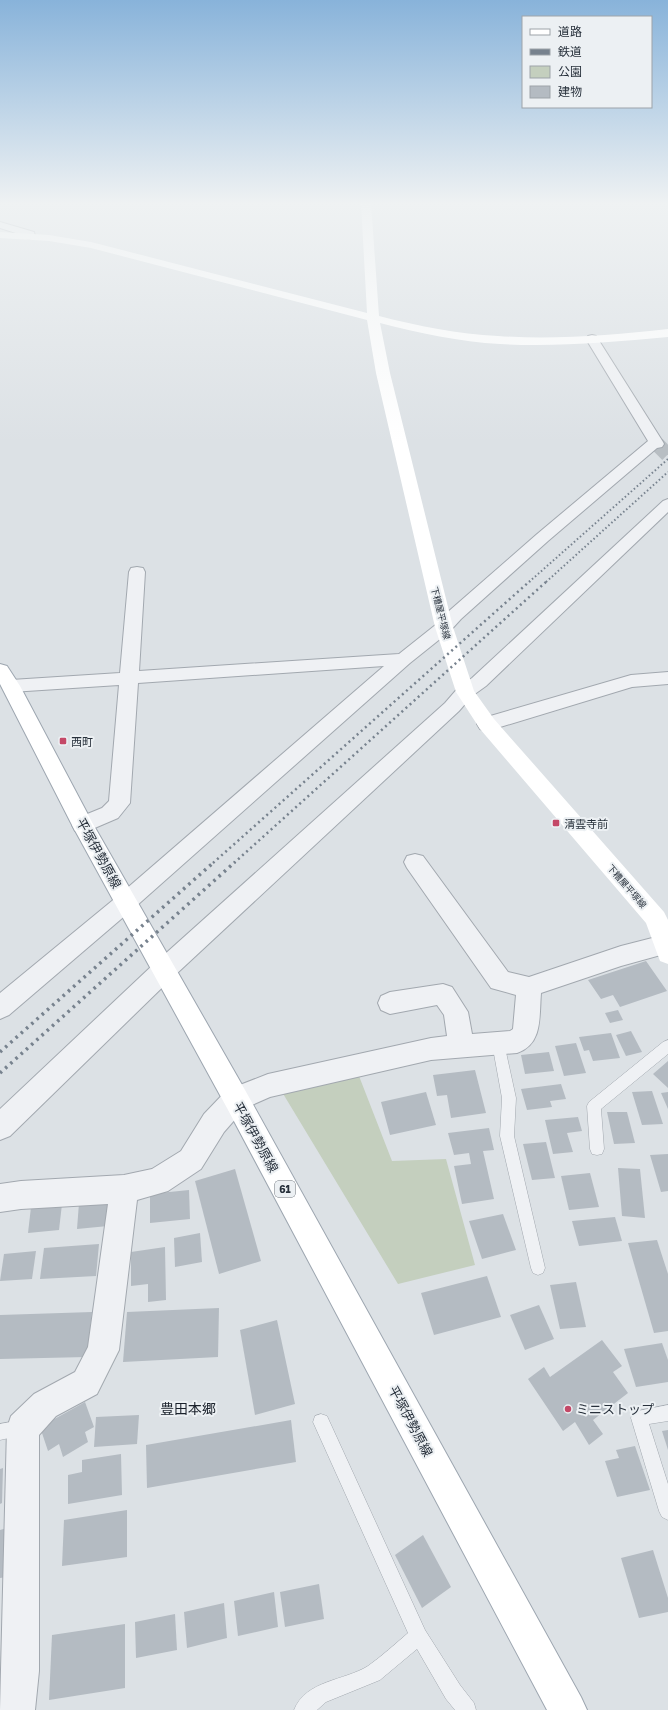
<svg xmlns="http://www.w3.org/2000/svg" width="668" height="1710" viewBox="0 0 668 1710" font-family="'Golos Text','Noto Sans JP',sans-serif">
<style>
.green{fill:#c4cfbe}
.building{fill:#b4bbc2}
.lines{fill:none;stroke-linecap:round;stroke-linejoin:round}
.street-tunnel{stroke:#b8bec3;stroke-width:15;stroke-dasharray:15 8;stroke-linecap:butt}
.lane-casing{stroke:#a2a8af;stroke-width:1}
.street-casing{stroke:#a2a8af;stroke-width:2}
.primary-casing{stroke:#9da6b0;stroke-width:2}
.lane{fill:#eff1f4;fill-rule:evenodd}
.street{fill:#eff1f4;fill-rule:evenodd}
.secondary{fill:#fff;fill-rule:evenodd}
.primary{fill:#fff;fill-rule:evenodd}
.rail-far2{stroke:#77828e;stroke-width:2;stroke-dasharray:1.5 2.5;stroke-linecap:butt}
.rail-far1{stroke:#77828e;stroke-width:2.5;stroke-dasharray:2 3.5;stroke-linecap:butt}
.rail{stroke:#77828e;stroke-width:3.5;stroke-dasharray:2.5 4.5;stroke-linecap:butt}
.poi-dot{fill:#c44867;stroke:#ecf0f3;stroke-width:1.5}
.labels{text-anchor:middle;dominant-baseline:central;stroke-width:4;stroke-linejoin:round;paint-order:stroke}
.far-street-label{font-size:9px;fill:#27303b;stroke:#ecf0f3}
.shield{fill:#ecf0f3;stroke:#626a72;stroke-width:1}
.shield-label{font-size:10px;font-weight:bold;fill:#27303b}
.poi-label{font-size:11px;fill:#27303b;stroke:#ecf0f3;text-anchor:start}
.near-street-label{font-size:13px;fill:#27303b;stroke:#ecf0f3}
.near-poi-label{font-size:13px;fill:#27303b;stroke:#ecf0f3;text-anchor:start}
.near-neighbourhood-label{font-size:14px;fill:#1a212b;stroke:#ecf0f3}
</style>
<rect width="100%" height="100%" fill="#dce1e5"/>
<!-- green -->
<polygon class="green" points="359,1076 392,1161 446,1159 475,1265 398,1284 282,1092"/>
<!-- building -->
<g class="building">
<polygon points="646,961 667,991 620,1007 613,995 601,999 588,980"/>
<polygon points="618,1010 623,1020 610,1023 605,1013"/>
<polygon points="631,1031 642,1052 626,1056 616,1035"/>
<polygon points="611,1033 620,1058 593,1061 589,1050 584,1051 579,1037"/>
<polygon points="576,1043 586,1073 564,1076 555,1046"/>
<polygon points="549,1052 554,1071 525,1074 521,1055"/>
<polygon points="668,1061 668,1088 653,1074"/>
<polygon points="475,1070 486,1113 451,1118 447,1095 437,1096 433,1075"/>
<polygon points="561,1084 566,1099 550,1101 552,1107 527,1110 521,1089"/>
<polygon points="652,1091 663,1124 642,1125 632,1092"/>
<polygon points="426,1092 436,1125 390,1135 381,1102"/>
<polygon points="668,1092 668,1109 661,1093"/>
<polygon points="607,1112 627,1112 635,1143 614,1144"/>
<polygon points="578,1117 582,1131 567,1133 573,1152 553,1154 545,1120"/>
<polygon points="489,1128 494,1150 483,1151 494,1199 462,1204 454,1166 471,1164 469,1153 454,1155 448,1133"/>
<polygon points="546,1142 555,1178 532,1180 523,1144"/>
<polygon points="668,1154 668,1191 661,1192 650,1155"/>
<polygon points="618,1168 640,1169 645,1218 622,1216"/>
<polygon points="235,1169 261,1261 219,1274 195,1181"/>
<polygon points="590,1173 599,1207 569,1210 561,1176"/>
<polygon points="189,1190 190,1219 150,1223 150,1194"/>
<polygon points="110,1200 108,1226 77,1229 79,1203"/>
<polygon points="62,1204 59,1230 28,1233 31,1207"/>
<polygon points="503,1214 516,1250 482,1259 469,1221"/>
<polygon points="615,1217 622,1241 579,1246 572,1221"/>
<polygon points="200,1233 202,1262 175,1267 174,1238"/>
<polygon points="657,1240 668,1274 668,1331 654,1333 628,1243"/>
<polygon points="99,1244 96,1276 40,1279 44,1248"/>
<polygon points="165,1247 166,1300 148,1302 148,1284 131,1286 131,1252"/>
<polygon points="36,1251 32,1279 0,1281 4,1254"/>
<polygon points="487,1276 501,1317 434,1335 421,1293"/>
<polygon points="576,1282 586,1327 560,1329 550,1285"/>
<polygon points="539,1305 554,1339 525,1350 510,1315"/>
<polygon points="219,1308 218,1357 123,1362 127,1312"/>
<polygon points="92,1312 87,1357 0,1359 0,1315"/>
<polygon points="277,1320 295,1404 255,1415 240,1330"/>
<polygon points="602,1340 622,1366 613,1372 628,1393 593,1420 603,1434 589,1445 575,1422 563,1431 528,1379 544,1367 550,1377"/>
<polygon points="662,1343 668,1360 668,1382 636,1387 624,1349"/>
<polygon points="85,1402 94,1427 85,1432 88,1442 63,1457 59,1444 48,1451 40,1427"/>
<polygon points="139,1415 137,1444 94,1447 96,1417"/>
<polygon points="291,1420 296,1462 147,1488 146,1445"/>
<polygon points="668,1430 668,1450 662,1431"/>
<polygon points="635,1446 650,1490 617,1497 605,1461 619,1458 616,1450"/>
<polygon points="121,1454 122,1495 68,1504 68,1475 82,1472 82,1460"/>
<polygon points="3,1468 2,1503 0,1504 0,1469"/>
<polygon points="127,1510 127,1557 62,1566 64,1520"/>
<polygon points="7,1528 7,1577 0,1578 0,1530"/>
<polygon points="423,1535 451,1587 422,1608 395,1555"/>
<polygon points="653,1550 668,1598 668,1612 639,1618 621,1558"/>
<polygon points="319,1584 324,1619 285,1627 280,1592"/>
<polygon points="274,1592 278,1627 238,1636 234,1601"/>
<polygon points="224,1603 227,1638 187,1648 184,1612"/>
<polygon points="175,1614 177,1650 136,1658 135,1622"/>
<polygon points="125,1624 125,1688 49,1700 52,1635"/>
</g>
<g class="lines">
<!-- street-tunnel -->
<polyline class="street-tunnel" points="657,444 668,455"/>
<defs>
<g id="lane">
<polygon points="498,1037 503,1039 504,1043 516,1098 514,1136 545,1268 543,1273 538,1275 533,1273 531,1268 500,1136 502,1098 492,1043 493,1039"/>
<polygon points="668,1040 668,1054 601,1109 604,1149 602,1154 597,1155 592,1154 590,1149 587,1106 589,1102 663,1042"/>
<polygon points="668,1405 668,1421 649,1424 668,1484 668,1520 662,1517 659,1511 631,1418 633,1412"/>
<path d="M321 1414 327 1416 425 1630 460 1685 474 1703 476 1710H455L446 1699 417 1649 380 1680 326 1702 317 1710H294C306 1680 344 1681 368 1666 382 1656 395 1644 408 1633L313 1422 315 1416Z"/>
<polygon points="21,1420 27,1422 29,1428 27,1434 0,1440 0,1424"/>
</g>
<g id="street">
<polygon points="0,222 34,232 35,236 30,239 26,238 25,236 0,228"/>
<polygon points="592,335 596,336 598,339 663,442 664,444 662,447 657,448 548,541 461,619 450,631 410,663 134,908 9,1015 0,1019 0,993 118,896 384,666 138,683 130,803 118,818 83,833 75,831 72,825 75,819 102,808 109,801 119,685 11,692 4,690 2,686 4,682 11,680 120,673 129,572 131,568 137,567 143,568 145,572 139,671 399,654 438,623 449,611 536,535 648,441 586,339 588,336"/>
<polygon points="668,499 668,512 486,686 472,696 459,711 173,977 10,1136 0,1140 0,1109 155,963 445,703 458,688 472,678 663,501"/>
<polygon points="668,672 668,684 632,687 487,731 480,729 477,724 480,719 631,675"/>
<path d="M415 854 423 856 508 972 529 977 621 946 664 935 668 937V953L621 966 541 993C539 1017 543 1044 517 1053L431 1060 270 1097 245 1108 224 1132 201 1169 168 1191 137 1200 119 1350 97 1394 56 1416 39 1435V1671L35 1710H0L7 1428 11 1416 34 1394 75 1372 88 1347 108 1204 21 1209 0 1212V1184L21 1181 124 1175 152 1169 181 1151 204 1114 227 1090 268 1074 431 1038 447 1036 444 1015 437 1005 390 1014 381 1010 378 1003 381 996 390 992 443 984 452 987 468 1012 472 1034 510 1031 513 1029 516 995 491 988 407 868 404 862 407 856Z"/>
</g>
<polygon id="primary" points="0,664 7,666 20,686 93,824 245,1090 581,1697 587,1710 547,1710 227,1108 72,825 0,684"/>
</defs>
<!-- lane casing -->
<use href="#lane" class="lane-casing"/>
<!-- street casing -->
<use href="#street" class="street-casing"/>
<!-- primary casing -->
<use href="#primary" class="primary-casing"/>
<!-- lane -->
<use href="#lane" class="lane"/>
<!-- street -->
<use href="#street" class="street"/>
<!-- secondary -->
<path class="secondary" d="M361 203H371L379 316C418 326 458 334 498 336 555 340 612 335 668 329V337C612 342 556 347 500 344 460 342 419 333 380 323L390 373 453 627 474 691 494 719 664 912 668 920V964L660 961 646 923 480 729 456 692 435 627 376 373 367 320 91 248 49 241 0 238V232L49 235 91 242 367 313Z"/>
<!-- primary -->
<use href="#primary" class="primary"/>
<!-- rail-far2 -->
<g class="rail-far2">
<polyline points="529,582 668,459"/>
<polyline points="546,582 668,472"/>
</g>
<!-- rail-far1 -->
<g class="rail-far1">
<polyline points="213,863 530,581"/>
<polyline points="234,863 547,581"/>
</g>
<!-- rail -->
<g class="rail">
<polyline points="0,1052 214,862"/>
<polyline points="0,1073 235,862"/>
</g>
</g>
<!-- sky -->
<linearGradient id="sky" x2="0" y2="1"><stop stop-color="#88b3da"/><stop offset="0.46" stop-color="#eff2f3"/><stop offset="1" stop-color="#eff2f3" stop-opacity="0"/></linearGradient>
<rect width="668" height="443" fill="url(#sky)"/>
<!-- markers -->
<g class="poi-dot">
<rect x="59" y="737" width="8" height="8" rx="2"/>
<rect x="552" y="819" width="8" height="8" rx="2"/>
<circle cx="568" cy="1409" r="4"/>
</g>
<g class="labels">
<!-- far-street labels -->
<g class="far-street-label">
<text transform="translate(441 613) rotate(76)">下糟屋平塚線</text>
<text transform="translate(627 886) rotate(49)">下糟屋平塚線</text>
</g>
<!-- shield labels -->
<rect class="shield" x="275" y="1181" width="20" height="16" rx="3"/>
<g class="shield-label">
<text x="285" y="1189">61</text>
</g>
<!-- poi labels -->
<g class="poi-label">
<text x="71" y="741">西町</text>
<text x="564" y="823">清雲寺前</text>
</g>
<!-- near-street labels -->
<g class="near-street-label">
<text transform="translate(99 853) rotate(61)">平塚伊勢原線</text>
<text transform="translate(256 1137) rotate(61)">平塚伊勢原線</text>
<text transform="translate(411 1421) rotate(62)">平塚伊勢原線</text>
</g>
<!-- near-poi labels -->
<g class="near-poi-label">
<text x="576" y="1409">ミニストップ</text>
</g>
<!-- near-neighbourhood labels -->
<g class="near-neighbourhood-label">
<text x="188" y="1408">豊田本郷</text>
</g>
</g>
<!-- legend -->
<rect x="522" y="16" width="130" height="92" fill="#ecf0f3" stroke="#9da3a9"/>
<rect x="530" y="29" width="20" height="6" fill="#ffffff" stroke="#9da3a9"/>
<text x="558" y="36" font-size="12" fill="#27303b">道路</text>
<rect x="530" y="49" width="20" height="6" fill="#77828e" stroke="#9da3a9"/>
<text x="558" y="56" font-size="12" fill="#27303b">鉄道</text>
<rect x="530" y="66" width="20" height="12" fill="#c4cfbe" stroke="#9da3a9"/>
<text x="558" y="76" font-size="12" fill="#27303b">公園</text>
<rect x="530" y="86" width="20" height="12" fill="#b4bbc2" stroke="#9da3a9"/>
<text x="558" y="96" font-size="12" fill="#27303b">建物</text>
</svg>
